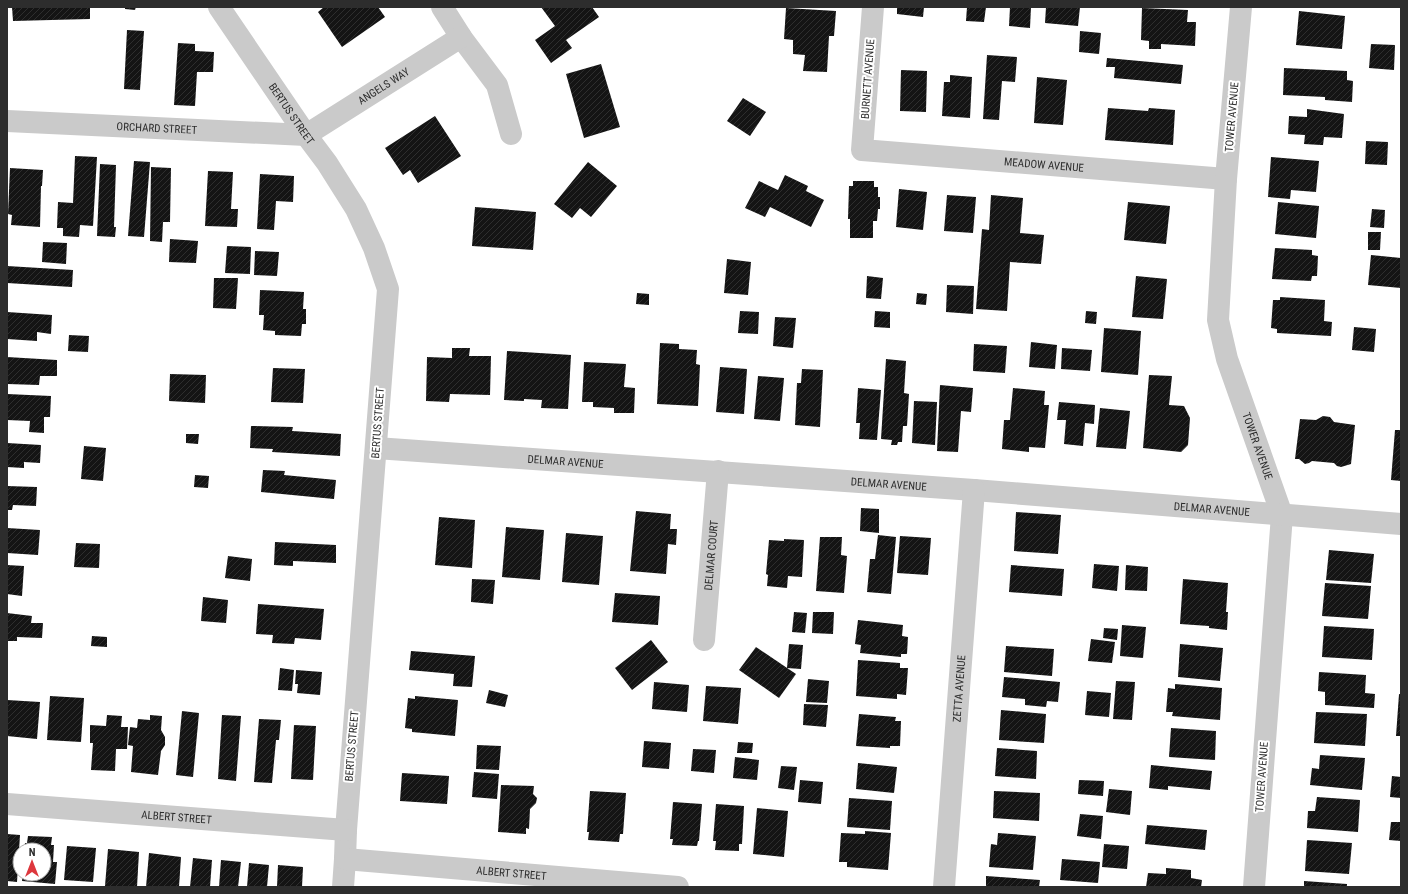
<svg xmlns="http://www.w3.org/2000/svg" width="1408" height="894" viewBox="0 0 1408 894" font-family="'Roboto Condensed',sans-serif">
<style>
.building{fill:url(#building-hatch)}
.lines{fill:none;stroke-linecap:round;stroke-linejoin:round}
.minor{stroke:#cacaca;stroke-width:22}
.labels{text-anchor:middle;dominant-baseline:central;stroke-width:4;stroke-linejoin:round;paint-order:stroke}
.street-label{font-size:11px;fill:#2d2d2d;stroke:#fff}
</style>
<defs>
<pattern id="building-hatch" width="6" height="6" patternUnits="userSpaceOnUse"><rect width="6" height="6" fill="#141414"/><path d="M-1 1l2-2M0 6l6-6M5 7l2-2" fill="none" stroke="#2e2e2e"/></pattern>
</defs>
<rect width="100%" height="100%" fill="#fff"/>
<!-- building -->
<g class="building">
<polygon points="12,7 90,7 90,19 13,21"/>
<polygon points="125,7 136,7 135,10 125,9"/>
<polygon points="324,7 378,7 385,17 342,47 318,12"/>
<polygon points="541,7 592,7 599,17 566,40 572,48 551,63 535,40 555,26"/>
<polygon points="897,7 924,7 923,17 897,14"/>
<polygon points="967,7 986,7 984,22 966,21"/>
<polygon points="1010,7 1031,7 1030,28 1009,26"/>
<polygon points="1046,7 1080,7 1078,26 1045,23"/>
<polygon points="786,8 836,11 834,36 829,36 827,72 803,71 805,55 793,54 793,40 784,39"/>
<polygon points="1142,8 1188,10 1187,22 1196,22 1195,46 1161,44 1161,49 1149,49 1149,41 1141,40"/>
<polygon points="1299,11 1345,16 1342,49 1296,45"/>
<polygon points="127,30 144,31 140,90 124,89"/>
<polygon points="1080,31 1101,33 1099,54 1079,52"/>
<polygon points="178,43 195,44 195,51 214,52 213,72 197,72 195,106 174,105"/>
<polygon points="1371,44 1395,45 1394,70 1369,68"/>
<polygon points="987,55 1017,57 1015,82 1002,81 999,120 983,119"/>
<polygon points="1107,58 1183,65 1181,84 1114,78 1115,67 1106,67"/>
<polygon points="601,64 620,127 584,138 566,74"/>
<polygon points="1284,68 1347,71 1347,80 1353,81 1352,102 1325,100 1325,97 1283,95"/>
<polygon points="901,70 927,71 926,112 900,111"/>
<polygon points="950,75 972,77 970,118 942,116 944,82 950,82"/>
<polygon points="1037,77 1067,80 1063,125 1034,123"/>
<polygon points="743,98 766,112 750,136 727,121"/>
<polygon points="1108,108 1148,111 1149,108 1175,110 1173,145 1105,140"/>
<polygon points="1307,109 1344,114 1342,138 1324,137 1323,145 1321,145 1304,144 1305,135 1288,134 1289,116 1307,117"/>
<polygon points="435,116 461,156 418,183 410,170 403,175 385,148"/>
<polygon points="1366,141 1388,142 1387,165 1365,164"/>
<polygon points="75,156 97,157 93,226 80,225 79,237 63,236 63,228 57,228 58,202 73,203"/>
<polygon points="1271,157 1319,161 1316,192 1291,190 1290,199 1268,197"/>
<polygon points="134,161 150,162 144,237 128,236"/>
<polygon points="588,162 617,186 591,217 580,208 572,218 554,204"/>
<polygon points="100,164 116,165 114,227 116,227 115,237 97,236"/>
<polygon points="151,167 171,168 170,222 163,222 162,242 150,241"/>
<polygon points="10,168 43,170 42,186 41,186 40,227 11,225 12,215 8,214"/>
<polygon points="208,171 233,172 231,209 238,209 237,227 205,226"/>
<polygon points="260,174 294,176 293,202 276,201 274,230 257,229"/>
<polygon points="785,175 808,186 806,191 824,200 811,227 770,207 765,217 745,208 759,181 778,190"/>
<polygon points="853,181 874,181 874,187 878,187 878,197 880,197 880,209 878,209 877,221 873,221 873,238 850,238 850,219 848,219 849,186 853,186"/>
<polygon points="899,189 927,192 923,230 896,227"/>
<polygon points="947,195 976,197 973,233 944,231"/>
<polygon points="991,195 1023,198 1020,233 1044,235 1041,264 1010,262 1007,311 976,309 982,229 989,230"/>
<polygon points="1128,202 1170,206 1166,244 1124,240"/>
<polygon points="1278,202 1319,206 1316,238 1275,234"/>
<polygon points="475,207 536,212 533,250 472,246"/>
<polygon points="1372,209 1385,210 1384,228 1370,227"/>
<polygon points="1368,232 1381,232 1380,250 1368,250"/>
<polygon points="170,239 198,241 196,263 169,262"/>
<polygon points="43,242 67,243 66,264 42,262"/>
<polygon points="227,246 251,247 250,274 225,273"/>
<polygon points="1275,248 1312,250 1312,255 1318,256 1317,276 1312,276 1311,281 1272,279"/>
<polygon points="255,251 279,252 277,276 254,275"/>
<polygon points="1371,255 1401,258 1401,288 1368,285"/>
<polygon points="727,259 751,262 748,295 724,293"/>
<polygon points="7,266 73,270 72,287 7,283"/>
<polygon points="867,276 883,278 881,299 866,298"/>
<polygon points="1136,276 1167,279 1163,319 1132,317"/>
<polygon points="214,278 238,278 236,309 213,308"/>
<polygon points="947,285 974,286 973,314 946,312"/>
<polygon points="260,290 304,292 303,309 306,309 306,324 302,324 301,336 275,335 275,331 263,330 264,315 259,315"/>
<polygon points="637,293 649,294 649,305 636,304"/>
<polygon points="917,293 927,294 926,305 916,304"/>
<polygon points="1280,297 1325,300 1324,321 1332,322 1331,336 1277,333 1277,329 1271,328 1273,300 1280,300"/>
<polygon points="740,311 759,312 758,334 738,333"/>
<polygon points="875,311 890,312 890,328 874,327"/>
<polygon points="1086,311 1097,312 1096,324 1085,323"/>
<polygon points="7,312 52,315 51,334 37,332 37,341 7,339"/>
<polygon points="775,317 796,318 793,348 773,346"/>
<polygon points="1354,327 1376,329 1374,352 1352,350"/>
<polygon points="1104,328 1141,331 1138,375 1101,372"/>
<polygon points="69,335 89,336 88,352 68,351"/>
<polygon points="1031,342 1057,345 1055,369 1029,367"/>
<polygon points="660,343 679,344 679,349 697,350 696,364 700,365 698,406 657,404"/>
<polygon points="974,344 1007,346 1005,373 973,371"/>
<polygon points="452,348 470,348 469,356 491,356 490,395 450,394 449,402 426,401 427,357 452,358"/>
<polygon points="1062,348 1092,350 1090,371 1061,369"/>
<polygon points="507,351 571,355 568,409 541,408 542,400 524,399 524,401 504,400"/>
<polygon points="7,357 57,360 57,376 40,376 39,385 7,384"/>
<polygon points="886,359 906,361 904,393 909,394 907,426 903,426 902,442 898,442 897,445 891,445 892,440 881,439"/>
<polygon points="584,362 626,364 624,387 635,388 634,413 614,413 614,408 593,407 593,402 582,402"/>
<polygon points="720,367 747,369 744,414 716,412"/>
<polygon points="273,368 305,369 303,403 271,402"/>
<polygon points="802,369 823,370 820,427 795,425 797,383 801,383"/>
<polygon points="170,374 206,375 205,403 169,401"/>
<polygon points="1149,375 1172,376 1169,405 1184,406 1190,418 1188,445 1181,452 1143,448"/>
<polygon points="758,376 784,378 780,421 754,419"/>
<polygon points="940,385 973,388 971,412 961,411 958,452 937,451"/>
<polygon points="858,388 881,390 877,440 859,439 860,423 856,423"/>
<polygon points="1013,388 1045,391 1044,405 1049,405 1045,448 1029,447 1029,452 1002,449 1004,420 1010,420"/>
<polygon points="7,394 51,396 50,417 44,417 44,433 29,432 30,421 7,420"/>
<polygon points="914,401 937,402 935,445 912,443"/>
<polygon points="1059,402 1095,405 1094,424 1085,423 1083,446 1064,444 1066,420 1057,420"/>
<polygon points="1100,408 1130,411 1126,449 1096,447"/>
<polygon points="1323,416 1330,417 1334,422 1355,425 1351,464 1341,467 1337,466 1334,463 1312,461 1309,463 1305,464 1299,459 1295,459 1300,419 1316,420"/>
<polygon points="251,426 293,427 292,431 341,434 340,456 272,452 273,449 250,448"/>
<polygon points="1395,430 1401,430 1401,481 1391,480"/>
<polygon points="186,434 199,434 198,444 186,443"/>
<polygon points="7,443 41,445 40,463 24,462 24,468 7,467"/>
<polygon points="84,446 106,448 103,481 81,479"/>
<polygon points="263,470 285,471 284,475 336,480 334,499 261,492"/>
<polygon points="195,475 209,476 208,488 194,487"/>
<polygon points="7,486 37,487 36,506 13,505 12,510 7,510"/>
<polygon points="861,508 879,509 879,533 860,531"/>
<polygon points="636,511 671,514 670,529 677,529 676,545 668,544 666,574 630,571"/>
<polygon points="1016,512 1061,515 1058,554 1014,551"/>
<polygon points="439,517 475,520 472,568 435,565"/>
<polygon points="506,527 544,530 540,580 502,577"/>
<polygon points="7,528 40,530 38,555 7,553"/>
<polygon points="566,533 603,536 599,585 562,582"/>
<polygon points="878,535 896,537 891,594 867,592 870,559 875,559"/>
<polygon points="900,536 931,538 928,575 897,573"/>
<polygon points="820,537 842,537 841,555 847,556 844,593 816,591"/>
<polygon points="784,539 804,540 802,577 788,576 787,588 767,586 768,575 766,574 769,540 784,541"/>
<polygon points="275,542 336,545 336,563 293,561 293,566 274,565"/>
<polygon points="76,543 100,544 99,568 74,567"/>
<polygon points="1329,550 1374,554 1371,583 1326,580"/>
<polygon points="228,556 252,559 250,581 225,578"/>
<polygon points="1094,564 1119,566 1117,591 1092,588"/>
<polygon points="7,565 24,566 22,596 7,594"/>
<polygon points="1011,565 1064,569 1062,596 1009,592"/>
<polygon points="1126,565 1148,567 1147,591 1125,590"/>
<polygon points="472,579 495,580 493,604 471,602"/>
<polygon points="1183,579 1228,583 1226,612 1228,612 1227,630 1209,628 1209,626 1180,624"/>
<polygon points="1325,583 1371,586 1368,619 1322,616"/>
<polygon points="615,593 660,596 658,625 612,622"/>
<polygon points="203,597 228,600 226,623 201,621"/>
<polygon points="258,604 324,609 321,640 295,638 294,644 272,643 273,635 256,634"/>
<polygon points="794,612 807,613 805,633 792,632"/>
<polygon points="813,612 834,612 833,634 812,633"/>
<polygon points="7,613 32,616 31,623 43,623 42,638 17,637 17,641 7,641"/>
<polygon points="858,620 903,625 902,636 908,637 907,654 901,654 901,657 860,653 861,645 855,644"/>
<polygon points="1122,625 1146,627 1143,658 1120,656"/>
<polygon points="1324,626 1374,629 1372,660 1322,657"/>
<polygon points="1104,628 1118,629 1117,640 1103,638"/>
<polygon points="92,636 107,637 107,647 91,646"/>
<polygon points="1091,639 1115,642 1112,663 1088,661"/>
<polygon points="651,640 668,662 632,690 615,668"/>
<polygon points="789,644 803,645 801,669 787,668"/>
<polygon points="1180,644 1223,648 1220,681 1178,677"/>
<polygon points="1006,646 1054,649 1052,676 1004,672"/>
<polygon points="756,647 796,674 779,698 739,670"/>
<polygon points="411,651 475,656 472,687 453,686 454,674 409,670"/>
<polygon points="858,660 900,663 900,668 908,668 906,695 897,694 897,699 856,696"/>
<polygon points="280,668 294,670 292,691 278,690"/>
<polygon points="296,670 322,672 320,695 297,693 298,684 295,684"/>
<polygon points="1319,672 1366,675 1365,693 1375,694 1374,708 1325,705 1325,692 1318,691"/>
<polygon points="1004,677 1060,682 1058,702 1047,701 1046,707 1025,705 1025,699 1002,697"/>
<polygon points="808,679 829,681 827,703 806,702"/>
<polygon points="1116,681 1135,682 1132,720 1113,719"/>
<polygon points="654,682 689,685 687,712 652,709"/>
<polygon points="1175,684 1222,688 1220,720 1172,716 1173,712 1166,712 1168,688 1175,689"/>
<polygon points="706,686 741,688 738,724 703,721"/>
<polygon points="489,690 508,695 505,707 486,703"/>
<polygon points="1087,691 1111,693 1109,717 1085,715"/>
<polygon points="1399,694 1401,694 1401,736 1396,736"/>
<polygon points="50,696 84,698 81,742 47,740"/>
<polygon points="415,696 458,700 455,736 412,732 412,729 405,728 408,698 415,699"/>
<polygon points="7,700 40,702 37,739 7,736"/>
<polygon points="804,704 828,705 826,727 803,725"/>
<polygon points="1001,710 1046,714 1044,743 999,740"/>
<polygon points="182,711 199,713 193,777 176,775"/>
<polygon points="1316,712 1367,714 1365,746 1314,743"/>
<polygon points="859,714 896,717 895,721 901,721 900,746 890,746 890,748 856,746"/>
<polygon points="107,715 122,716 121,727 128,727 127,749 116,749 115,771 91,770 93,743 90,743 90,725 106,726"/>
<polygon points="150,715 162,716 161,730 165,737 165,745 161,751 158,775 131,772 133,746 128,745 130,727 137,728 138,719 150,720"/>
<polygon points="222,715 241,716 236,781 218,779"/>
<polygon points="259,719 281,720 279,740 276,740 272,783 254,782"/>
<polygon points="294,725 316,726 313,780 291,779"/>
<polygon points="1171,728 1216,731 1215,760 1169,757"/>
<polygon points="644,741 671,743 669,769 642,767"/>
<polygon points="738,742 753,743 752,753 737,753"/>
<polygon points="477,745 501,746 499,770 476,769"/>
<polygon points="997,748 1037,751 1036,779 995,776"/>
<polygon points="693,749 716,750 714,773 691,771"/>
<polygon points="1320,755 1365,758 1362,790 1310,785 1312,768 1319,769"/>
<polygon points="735,757 759,760 757,780 733,778"/>
<polygon points="858,763 897,767 894,793 856,789"/>
<polygon points="1151,765 1212,771 1210,790 1168,786 1168,790 1149,788"/>
<polygon points="781,766 797,767 794,790 778,788"/>
<polygon points="474,772 499,774 497,799 472,797"/>
<polygon points="402,773 449,776 447,804 400,801"/>
<polygon points="1392,776 1401,777 1401,798 1390,797"/>
<polygon points="800,780 823,782 821,804 798,802"/>
<polygon points="1079,780 1104,781 1103,796 1078,794"/>
<polygon points="501,785 534,786 533,794 537,798 536,803 530,809 529,829 526,828 526,834 498,832"/>
<polygon points="1109,789 1132,791 1130,815 1106,812"/>
<polygon points="590,791 626,793 623,834 620,834 619,842 588,840 589,832 587,832"/>
<polygon points="994,791 1040,793 1039,821 993,818"/>
<polygon points="1317,797 1360,800 1358,832 1307,828 1308,811 1315,811"/>
<polygon points="849,798 892,801 890,830 847,827"/>
<polygon points="673,802 702,804 699,841 698,841 697,846 672,845 673,839 670,839"/>
<polygon points="716,804 744,806 742,844 739,844 739,851 715,850 716,841 713,841"/>
<polygon points="757,808 788,811 784,857 753,854"/>
<polygon points="1080,814 1103,816 1101,839 1077,836"/>
<polygon points="1391,822 1401,822 1401,841 1389,840"/>
<polygon points="1147,825 1207,830 1205,850 1145,844"/>
<polygon points="865,831 891,833 888,870 847,867 847,862 839,862 841,833 865,834"/>
<polygon points="998,833 1036,836 1033,870 989,867 991,844 997,845"/>
<polygon points="7,834 20,835 17,882 7,881"/>
<polygon points="28,836 52,837 51,845 54,845 53,862 57,862 55,884 22,881 23,874 44,874 44,850 24,850 25,843 27,843"/>
<polygon points="1307,840 1352,843 1349,874 1305,871"/>
<polygon points="1104,844 1129,846 1127,869 1102,867"/>
<polygon points="67,846 96,848 93,882 64,880"/>
<polygon points="108,849 139,852 137,887 105,886"/>
<polygon points="149,853 181,857 179,887 146,887"/>
<polygon points="193,858 212,860 210,887 190,887"/>
<polygon points="1062,859 1100,862 1098,883 1060,880"/>
<polygon points="221,860 241,862 238,887 219,887"/>
<polygon points="249,863 269,865 267,887 247,887"/>
<polygon points="278,865 303,867 302,887 277,887"/>
<polygon points="1166,868 1191,870 1191,878 1202,880 1201,887 1146,887 1148,873 1166,874"/>
<polygon points="986,876 1040,880 1039,887 986,887"/>
<polygon points="1304,881 1347,884 1347,887 1304,887"/>
</g>
<g class="lines">
<!-- minor -->
<g class="minor">
<path id="s1" d="M219 7 306 135 327 163 356 209 374 248 388 289 346 830 345 859 343 887"/>
<polyline points="442,7 461,37 497,85 511,134"/>
<path id="s2" d="M873 7 862 150 1226 179"/>
<path id="s3" d="M1241 7 1226 179 1218 320 1227 359 1282 515 1254 887"/>
<path id="s4" d="M7 121 306 135 461 37"/>
<path id="s5" d="M376 448 974 490 1401 524"/>
<path id="s6" d="M704 640 718 471"/>
<path id="s7" d="M7 804 346 830"/>
<path id="s8" d="M345 859 678 887"/>
<path id="s9" d="M944 887 974 490"/>
</g>
</g>
<g class="labels">
<!-- street labels -->
<g class="street-label">
<text transform="translate(868 79) rotate(-86)">BURNETT AVENUE</text>
<text stroke="none"><textPath href="#s4" startOffset="391">ANGELS WAY</textPath></text>
<text stroke="none"><textPath href="#s1" startOffset="129">BERTUS STREET</textPath></text>
<text transform="translate(1232 117) rotate(-85)">TOWER AVENUE</text>
<text stroke="none"><textPath href="#s4" startOffset="150">ORCHARD STREET</textPath></text>
<text stroke="none"><textPath href="#s2" startOffset="326">MEADOW AVENUE</textPath></text>
<text transform="translate(378 423) rotate(-86)">BERTUS STREET</text>
<text stroke="none"><textPath href="#s3" startOffset="446">TOWER AVENUE</textPath></text>
<text stroke="none"><textPath href="#s5" startOffset="190">DELMAR AVENUE</textPath></text>
<text stroke="none"><textPath href="#s5" startOffset="514">DELMAR AVENUE</textPath></text>
<text stroke="none"><textPath href="#s5" startOffset="838">DELMAR AVENUE</textPath></text>
<text stroke="none"><textPath href="#s6" startOffset="85">DELMAR COURT</textPath></text>
<text stroke="none"><textPath href="#s9" startOffset="199">ZETTA AVENUE</textPath></text>
<text transform="translate(352 746) rotate(-85)">BERTUS STREET</text>
<text transform="translate(1262 777) rotate(-86)">TOWER AVENUE</text>
<text stroke="none"><textPath href="#s7" startOffset="170">ALBERT STREET</textPath></text>
<text stroke="none"><textPath href="#s8" startOffset="167">ALBERT STREET</textPath></text>
</g>
</g>
<!-- border -->
<rect width="1408" height="894" fill="none" stroke="#2d2d2d" stroke-width="16"/>
<!-- north arrow -->
<g transform="translate(32 862)"><circle r="19" fill="#ffffff" stroke="#ababab"/>
<path d="M0-3L7 15L0 10L-7 15Z" fill="#dd373d"/>
<text y="-6" font-size="11" font-weight="bold" text-anchor="middle" fill="#2d2d2d">N</text>
</g>
</svg>
